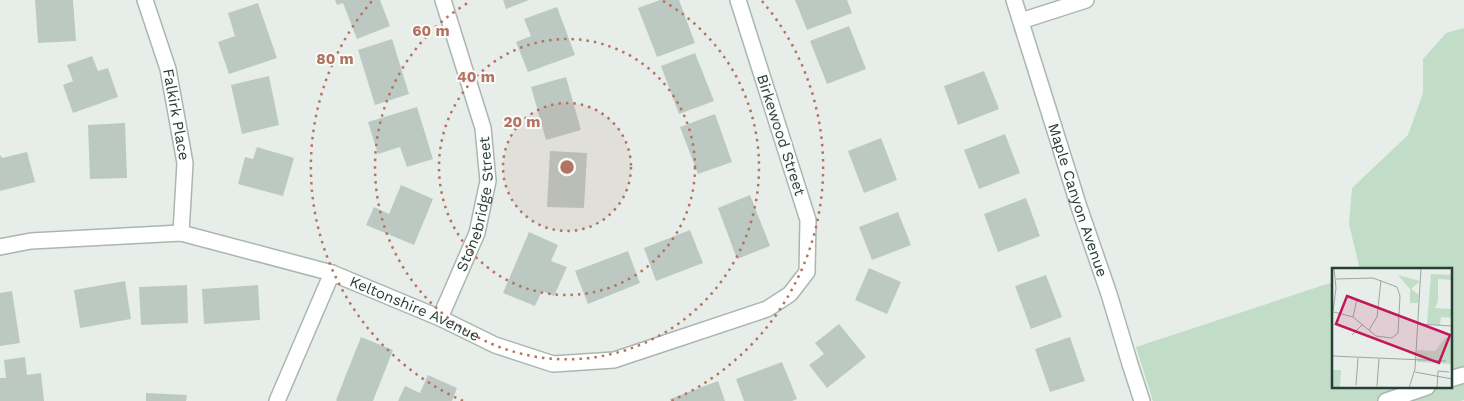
<svg xmlns="http://www.w3.org/2000/svg" width="1464" height="401" viewBox="0 0 1464 401" font-family="'Work Sans',sans-serif">
<style>
.green{fill:#c2ddc7}
.building{fill:#bcc9c3}
.lines{fill:none;stroke-linecap:round;stroke-linejoin:round}
.street-casing{stroke:#aab6b1;stroke-width:18}
.street{stroke:#fff;stroke-width:15}
.ring{fill:none;stroke:#b67260;stroke-width:2.5;stroke-dasharray:2.5 5}
.labels{text-anchor:middle;dominant-baseline:central;stroke-width:4;stroke-linejoin:round;paint-order:stroke}
.street-label{font-size:15px;fill:#273f37;stroke:#f7fbf9}
.inset-road{fill:none;stroke:#9aa8a2;stroke-width:1}
.view{fill:#c2185b;fill-opacity:0.15;stroke:#c2185b;stroke-width:2.5}
.inset-edge{fill:none;stroke:#273f37;stroke-width:2.5}
.centre{fill:#b67260;stroke:#f7fbf9;stroke-width:2.5}
.ring-label{font-size:15px;text-anchor:middle;font-weight:bold;fill:#b67260;stroke:#f7fbf9;stroke-width:4;stroke-linejoin:round;paint-order:stroke}
</style>
<rect width="100%" height="100%" fill="#e7eeea"/>
<!-- green -->
<polygon class="green" points="1464,28 1464,400 1460,401 1153,401 1136,347 1333,282 1333,387 1450,387 1450,270 1360,270 1349,224 1352,188 1408,135 1423,93 1423,59 1446,33"/>
<!-- building -->
<g class="building">
<polygon points="35,0 73,0 76,41 38,43"/>
<polygon points="335,0 380,0 390,26 357,39 343,3 337,5"/>
<polygon points="503,0 529,0 506,9"/>
<polygon points="660,0 679,0 695,43 657,57 638,8"/>
<polygon points="795,0 847,0 852,13 807,30"/>
<polygon points="258,3 277,58 229,74 218,42 235,36 228,13"/>
<polygon points="557,7 575,55 528,72 516,42 531,36 524,19"/>
<polygon points="849,26 866,69 827,84 810,41"/>
<polygon points="392,39 409,94 375,105 358,50"/>
<polygon points="695,53 714,101 679,114 661,66"/>
<polygon points="92,56 98,71 108,68 118,97 73,113 63,85 73,81 67,65"/>
<polygon points="984,71 999,109 958,125 944,86"/>
<polygon points="269,76 279,125 242,134 231,85"/>
<polygon points="566,77 581,130 546,140 531,87"/>
<polygon points="417,107 433,159 407,167 400,147 378,154 368,122"/>
<polygon points="715,114 732,162 698,174 680,127"/>
<polygon points="125,123 127,178 90,179 88,125"/>
<polygon points="1005,134 1020,173 979,189 964,150"/>
<polygon points="881,138 897,180 864,193 848,151"/>
<polygon points="257,147 294,158 283,196 238,184 245,157 253,159"/>
<polygon points="550,151 587,153 584,208 547,207"/>
<polygon points="27,152 35,182 0,191 0,155 2,158"/>
<polygon points="401,185 433,199 414,245 366,225 374,207 389,214"/>
<polygon points="750,195 770,246 737,259 718,208"/>
<polygon points="1026,198 1040,236 998,252 984,214"/>
<polygon points="898,212 911,245 872,260 859,227"/>
<polygon points="690,230 703,263 656,281 644,248"/>
<polygon points="529,232 558,245 551,261 567,267 554,296 542,291 535,306 503,293"/>
<polygon points="628,251 640,283 588,304 575,271"/>
<polygon points="869,268 901,282 887,314 855,300"/>
<polygon points="1046,275 1062,317 1031,329 1015,286"/>
<polygon points="125,281 131,319 80,328 74,290"/>
<polygon points="187,285 188,323 141,325 139,287"/>
<polygon points="258,285 260,320 204,324 202,289"/>
<polygon points="12,291 20,343 0,346 0,293"/>
<polygon points="839,324 866,357 827,388 809,365 824,354 815,343"/>
<polygon points="361,337 393,350 373,401 337,401 336,400"/>
<polygon points="1070,337 1085,381 1050,392 1035,349"/>
<polygon points="25,357 27,375 41,373 44,401 0,401 0,378 6,378 4,360"/>
<polygon points="782,362 797,399 792,401 744,401 736,379"/>
<polygon points="428,375 457,388 452,401 398,401 405,386 420,393"/>
<polygon points="718,381 725,401 671,401 670,399"/>
<polygon points="146,393 187,395 186,401 146,401"/>
</g>
<g class="lines">
<defs>
<g id="street">
<path id="s1" d="M145 0 168 69 185 163 181 233"/>
<path id="s2" d="M1014 0 1079 207 1109 294 1130 364 1142 401"/>
<polyline points="1021,21 1086,0"/>
<path id="s3" d="M0 247 31 241 181 233 332 273 440 318 495 345 553 364 614 360 767 309 790 294 807 272 808 220 738 0"/>
<path id="s4" d="M440 318 477 233 488 181 483 128 443 0"/>
<polyline points="1450,379 1464,375"/>
<polyline points="277,401 332,273"/>
<polyline points="1386,401 1427,387"/>
</g>
</defs>
<!-- street casing -->
<use href="#street" class="street-casing"/>
<!-- street -->
<use href="#street" class="street"/>
</g>
<!-- distance rings -->
<circle cx="567" cy="167" r="64" fill="#b67260" fill-opacity=".12"/>
<g class="ring">
<circle cx="567" cy="167" r="64"/>
<circle cx="567" cy="167" r="128"/>
<path d="M663 1A192 192 0 1 1 471 1"/>
<path d="M463 401A256 256 0 0 1 372 1M762 1A256 256 0 0 1 671 401"/>
</g>
<g class="labels">
<!-- street labels -->
<g class="street-label">
<text stroke="none"><textPath href="#s1" startOffset="119">Falkirk Place</textPath></text>
<text transform="translate(781 135) rotate(72)">Birkewood Street</text>
<text stroke="none"><textPath href="#s2" startOffset="210">Maple Canyon Avenue</textPath></text>
<text stroke="none"><textPath href="#s4" startOffset="121">Stonebridge Street</textPath></text>
<text stroke="none"><textPath href="#s3" startOffset="428">Keltonshire Avenue</textPath></text>
</g>
</g>
<!-- overview -->
<g transform="translate(1332 268)">
<rect width="120" height="120" fill="#e7eeea"/>
<path d="M99 6 120 7V12L106 11V33L103 40 120 41V50L109 49 108 57 95 56ZM66 7 88 13 79 21 87 27 86 35H78V21ZM120 69V96L85 94V82L103 83 113 70ZM0 102H9L8 120H0Z" fill="#c2ddc7"/>
<path class="inset-road" d="M2 44 21 49 44 68 60 70 66 65 68 28 65 19 41 10 4 11M21 49 25 31M0 51 4 20 2 0M86 56 120 58M37 62 45 49 49 12M20 67 31 56M0 88 114 93M83 104 120 111M24 117 26 90M45 118 47 91M77 120 83 101 89 0M105 120 106 103 117 104"/>
<path class="view" d="M15 28 118 67 107 95 4 56Z"/>
<rect width="120" height="120" class="inset-edge"/>
</g>
<circle cx="567" cy="167" r="8" class="centre"/>
<g class="ring-label">
<text x="431" y="36">60 m</text>
<text x="335" y="64">80 m</text>
<text x="476" y="82">40 m</text>
<text x="522" y="127">20 m</text>
</g>
</svg>
